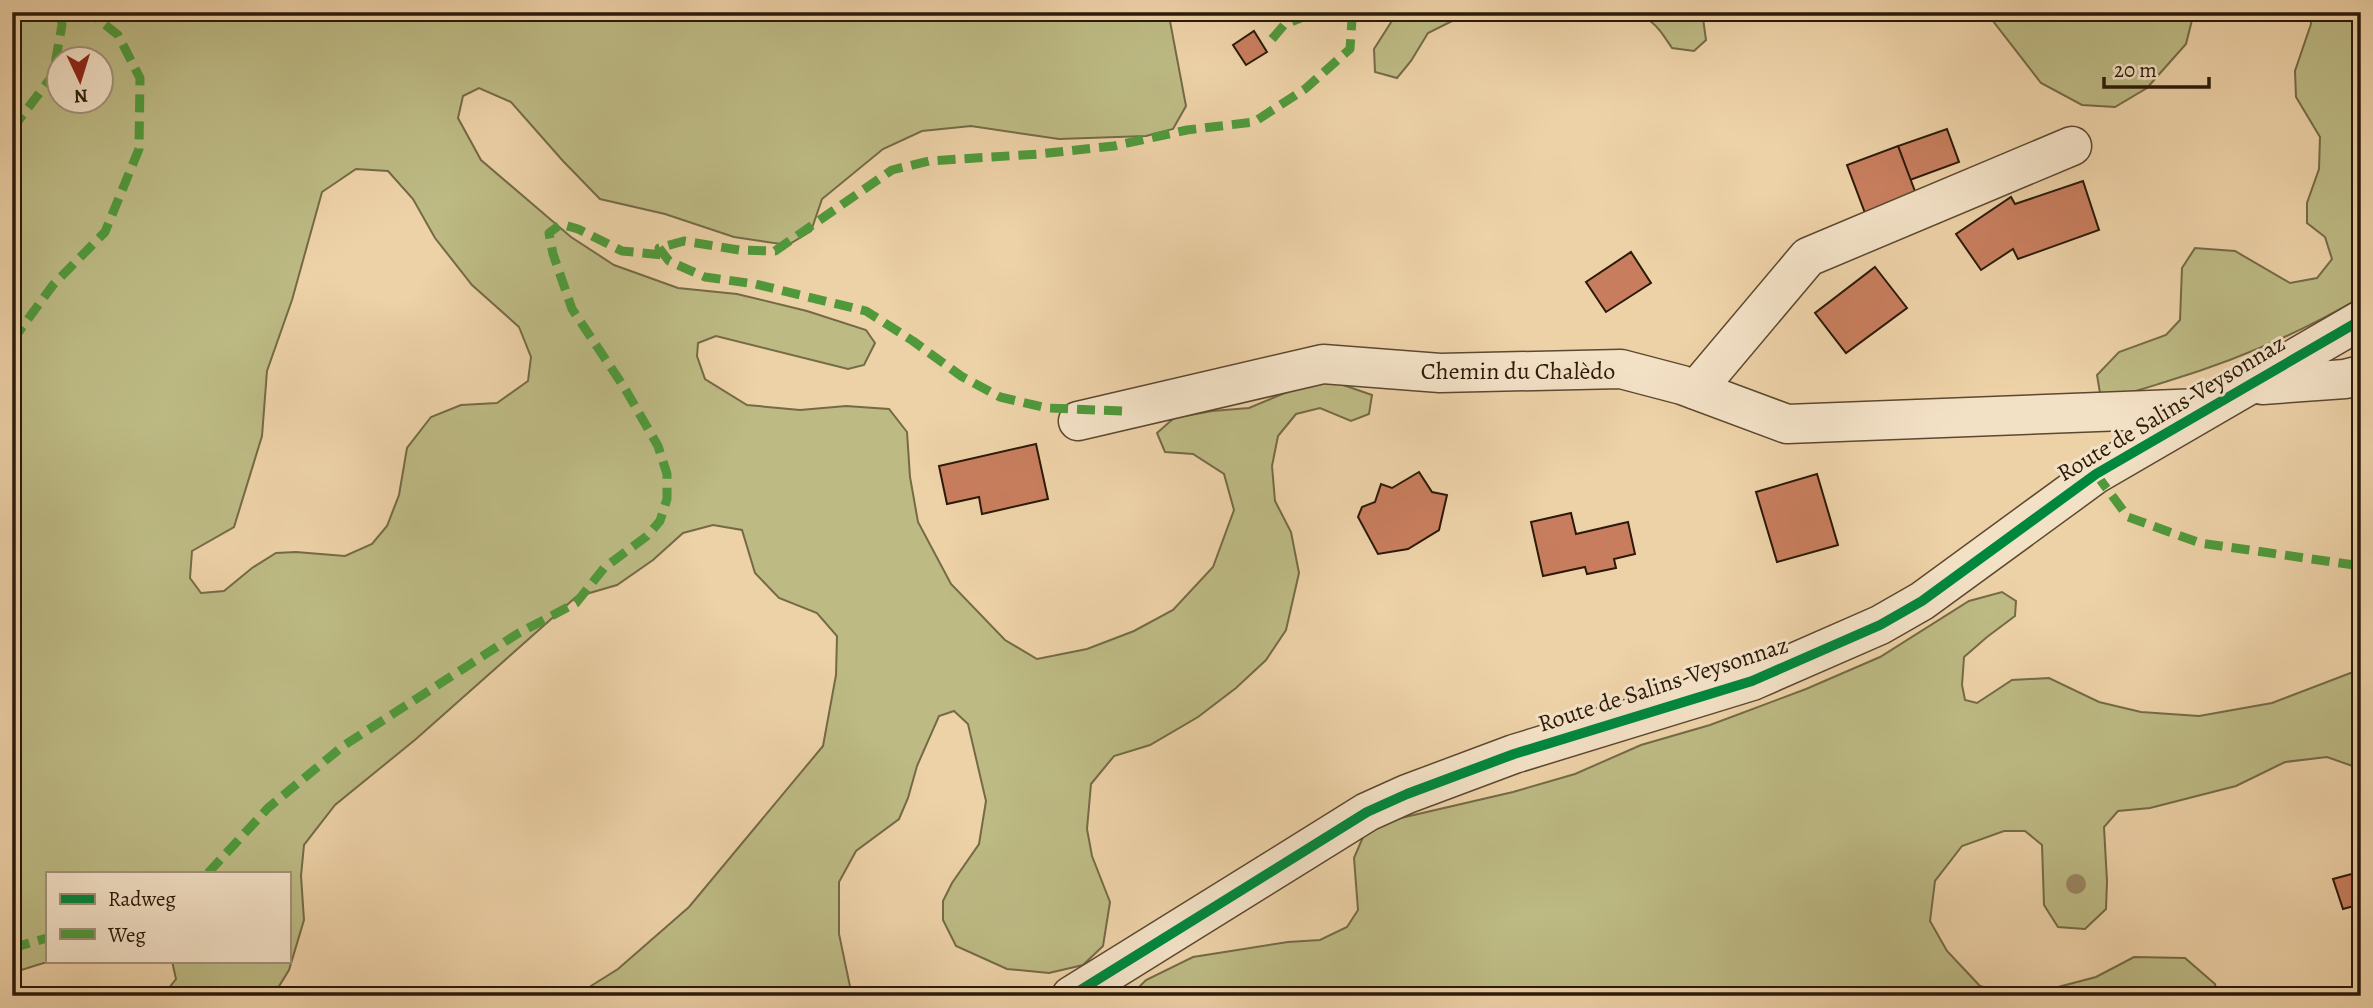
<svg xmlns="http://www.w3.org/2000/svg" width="2373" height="1008" viewBox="0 0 2373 1008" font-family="Alegreya,serif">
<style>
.green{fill:#bdba84;stroke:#746a46;stroke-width:2;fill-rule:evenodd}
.building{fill:#c87e5e;stroke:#2b1a09;stroke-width:2}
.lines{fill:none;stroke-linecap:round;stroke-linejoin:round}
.minor-casing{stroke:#5c4830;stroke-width:41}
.minor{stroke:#f3e1c6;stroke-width:38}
.quiet{stroke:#4f993b;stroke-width:9;stroke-dasharray:18 9;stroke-linecap:butt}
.cycleway-casing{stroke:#f3e1c6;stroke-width:15}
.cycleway{stroke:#00873e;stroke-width:10}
.tree{fill:#9a8764}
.labels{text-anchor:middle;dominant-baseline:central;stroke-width:6;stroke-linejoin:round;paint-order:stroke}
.street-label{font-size:24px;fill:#2b1a09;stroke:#f3e1c6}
</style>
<rect width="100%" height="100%" fill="#edd1a7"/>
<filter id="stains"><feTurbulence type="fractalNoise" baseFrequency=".00286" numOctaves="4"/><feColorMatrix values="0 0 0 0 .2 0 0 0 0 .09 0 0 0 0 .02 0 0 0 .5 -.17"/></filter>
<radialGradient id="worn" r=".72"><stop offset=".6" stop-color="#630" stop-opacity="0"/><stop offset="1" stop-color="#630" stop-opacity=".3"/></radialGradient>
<!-- green -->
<g class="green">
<path d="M12 12H1171L1169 16 1186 106 1173 129 1146 136 1059 139 971 126 922 131 883 149 822 199 811 231 788 245 734 237 665 214 600 199 563 161 511 102 479 88 463 96 458 118 481 160 571 237 614 265 678 288 737 294 807 311 866 330 875 343 864 365 848 369 716 336 698 343 697 356 705 379 747 405 800 410 846 406 889 409 907 432 910 477 918 522 951 584 1005 640 1037 659 1087 649 1134 631 1173 610 1213 567 1234 510 1224 474 1193 454 1165 452 1157 433 1174 418 1212 411 1249 408 1299 387 1329 380 1372 395 1369 414 1351 421 1320 408 1296 414 1278 436 1272 466 1275 501 1291 532 1299 573 1286 630 1266 660 1236 688 1198 717 1150 745 1114 756 1091 784 1087 829 1092 856 1110 902 1103 946 1083 965 1049 973 1007 969 956 946 943 920V901L952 883 979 844 986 801 968 724 954 711 939 716 917 766 908 798 899 819 856 851 839 882V934L852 996H575L618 969 689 907 823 746 836 675 837 636 817 613 779 598 755 573 742 530 713 525 683 533 653 560 617 585 576 597 416 739 335 805 304 845 301 876 304 920 289 970 273 996H155L168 989 176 979 172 961H289V873H47V961H50L12 973ZM60 60H102V102H60ZM356 169 388 171 413 199 435 238 472 285 519 327 531 357 528 381 497 403 461 405 431 417 407 448 399 495 387 526 372 544 345 556 296 552 276 553 252 568 224 591 201 593 190 578 192 551 234 527 262 436 267 371 292 300 322 192Z"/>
<polygon points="1394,12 1485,12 1454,20 1428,33 1411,61 1397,78 1375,72 1374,49 1395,16"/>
<path d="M1618 12H1700L1703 18 1706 40 1694 51 1672 48C1654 21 1651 16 1618 12Z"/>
<polygon points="1986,12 2194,12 2186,44 2147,88 2115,107 2082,105 2041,83"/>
<path d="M2310 12H2361V297C2300 333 2235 361 2168 381 2142 389 2127 396 2100 393L2097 375 2119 352 2166 335 2180 320 2182 268 2195 248 2235 251 2290 283 2317 278 2332 259 2325 237 2307 223V203L2319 169 2320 137 2296 97 2295 71 2311 24Z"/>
<polygon points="2002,592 2016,601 2015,616 1987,637 1964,657 1962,685 1965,700 1977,703 2012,680 2049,678 2099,702 2141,712 2199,716 2272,703 2361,669 2361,769 2327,757 2285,762 2236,786 2150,808 2118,811 2104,827 2107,881 2106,909 2085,929 2058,927 2044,905 2042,845 2025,831 2004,831 1962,846 1935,881 1930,921 1947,951 1980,986 2017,996 1130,996 1146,980 1193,957 1288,942 1320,940 1347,927 1358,910 1354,858 1363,837 1388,821 1513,792 1575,774 1641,745 1710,725 1806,689 1880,657 1969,601"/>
<polygon points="2134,957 2185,958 2215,984 2217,996 2024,996 2096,977"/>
</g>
<!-- building -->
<g class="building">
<polygon points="1254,31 1267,52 1246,65 1233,45"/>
<polygon points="1947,129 1959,162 1910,180 1898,146"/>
<polygon points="1898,146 1919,202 1868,221 1847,165"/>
<polygon points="2083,181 2099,230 2018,259 2013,249 1981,270 1956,234 2011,197 2015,204"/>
<polygon points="1631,252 1651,283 1606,312 1586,282"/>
<polygon points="1875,267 1907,308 1846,353 1815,313"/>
<polygon points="1036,444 1048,499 982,514 979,497 947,504 939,466"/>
<polygon points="1419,472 1432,492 1447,495 1439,530 1408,549 1378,554 1358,517 1362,507 1375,502 1381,484 1392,488"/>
<polygon points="1817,474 1838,545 1777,562 1756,492"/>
<polygon points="1571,513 1576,534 1628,522 1635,554 1614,559 1616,568 1587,574 1585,567 1543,576 1531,522"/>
<polygon points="2359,872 2361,904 2343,909 2333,879"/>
</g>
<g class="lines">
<defs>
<g id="minor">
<polyline points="2260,380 2262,385 2345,379 2361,375"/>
<polyline points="1696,390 1808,257 2072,146"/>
<polyline points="1078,421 1323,364 1440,373 1621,369 1682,385 1787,424 2202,408"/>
<polyline points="1071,996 1367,812 1407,794 1514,754 1752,681 1880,625 1922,601 2096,474 2361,320"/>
</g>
</defs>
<!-- minor casing -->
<use href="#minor" class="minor-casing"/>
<!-- minor -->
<use href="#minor" class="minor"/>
<!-- quiet -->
<g class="quiet">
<polyline points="1272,39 1284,25 1315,12"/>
<polyline points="12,129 53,75 62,25 61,12"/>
<polyline points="12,341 53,285 105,232 139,149 140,78 118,35 89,12"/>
<polyline points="1122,411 1047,408 1000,397 961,376 913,341 866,311 755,284 705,277 669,261 659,248 684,241 739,250 775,251 892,170 929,161 1039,154 1114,146 1187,130 1254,122 1305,89 1350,49 1352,19 1344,12"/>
<polyline points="2096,474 2128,517 2200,543 2361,566"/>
<polyline points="208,873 268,808 343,746 517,634 576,603 604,568 647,536 660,521 667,499 667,474 658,446 624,387 572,309 553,254 549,233 561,224 578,229 622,251 664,255"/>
<polyline points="12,948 47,938"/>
</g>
<defs>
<polyline id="cycleway" points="1071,996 1367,812 1407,794 1514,754 1752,681 1880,625 1922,601 2096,474 2361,320"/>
</defs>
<!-- cycleway casing -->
<use href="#cycleway" class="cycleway-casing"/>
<!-- cycleway -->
<use href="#cycleway" class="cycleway"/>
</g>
<!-- trees -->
<circle class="tree" cx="2076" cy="884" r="10"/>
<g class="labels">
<!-- street labels -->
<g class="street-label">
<text x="1518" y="371">Chemin du Chalèdo</text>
<text transform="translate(2171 408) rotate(-31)">Route de Salins-Veysonnaz</text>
<text transform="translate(1663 684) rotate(-18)">Route de Salins-Veysonnaz</text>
</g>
</g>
<!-- margin -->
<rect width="2373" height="1008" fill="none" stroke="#edd1a7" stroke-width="42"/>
<rect x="14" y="14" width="2345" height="980" fill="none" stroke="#2b1a09" stroke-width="3.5"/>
<rect x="21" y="21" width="2331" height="966" fill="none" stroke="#2b1a09" stroke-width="2"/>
<!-- legend -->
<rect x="46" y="872" width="245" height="91" fill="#f3e1c6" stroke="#a3917a" stroke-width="2"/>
<rect x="60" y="894" width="35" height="10" fill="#00873e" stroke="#a3917a" stroke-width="2"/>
<text x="108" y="906" font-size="21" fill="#2b1a09">Radweg</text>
<rect x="60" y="929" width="35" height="10" fill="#4f993b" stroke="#a3917a" stroke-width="2"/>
<text x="108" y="942" font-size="21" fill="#2b1a09">Weg</text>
<!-- north arrow -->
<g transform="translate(80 80) rotate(176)"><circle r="33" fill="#f3e1c6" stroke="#a3917a" stroke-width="2"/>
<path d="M0-5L12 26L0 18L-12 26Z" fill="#8f2418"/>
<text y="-10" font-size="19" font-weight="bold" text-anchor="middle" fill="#2b1a09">N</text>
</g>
<!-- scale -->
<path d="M2104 77v10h105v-10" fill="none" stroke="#2b1a09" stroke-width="3.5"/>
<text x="2114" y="77" font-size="21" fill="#2b1a09" stroke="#f3e1c6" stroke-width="5" paint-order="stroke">20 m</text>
<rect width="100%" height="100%" filter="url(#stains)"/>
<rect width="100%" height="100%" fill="url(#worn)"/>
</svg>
